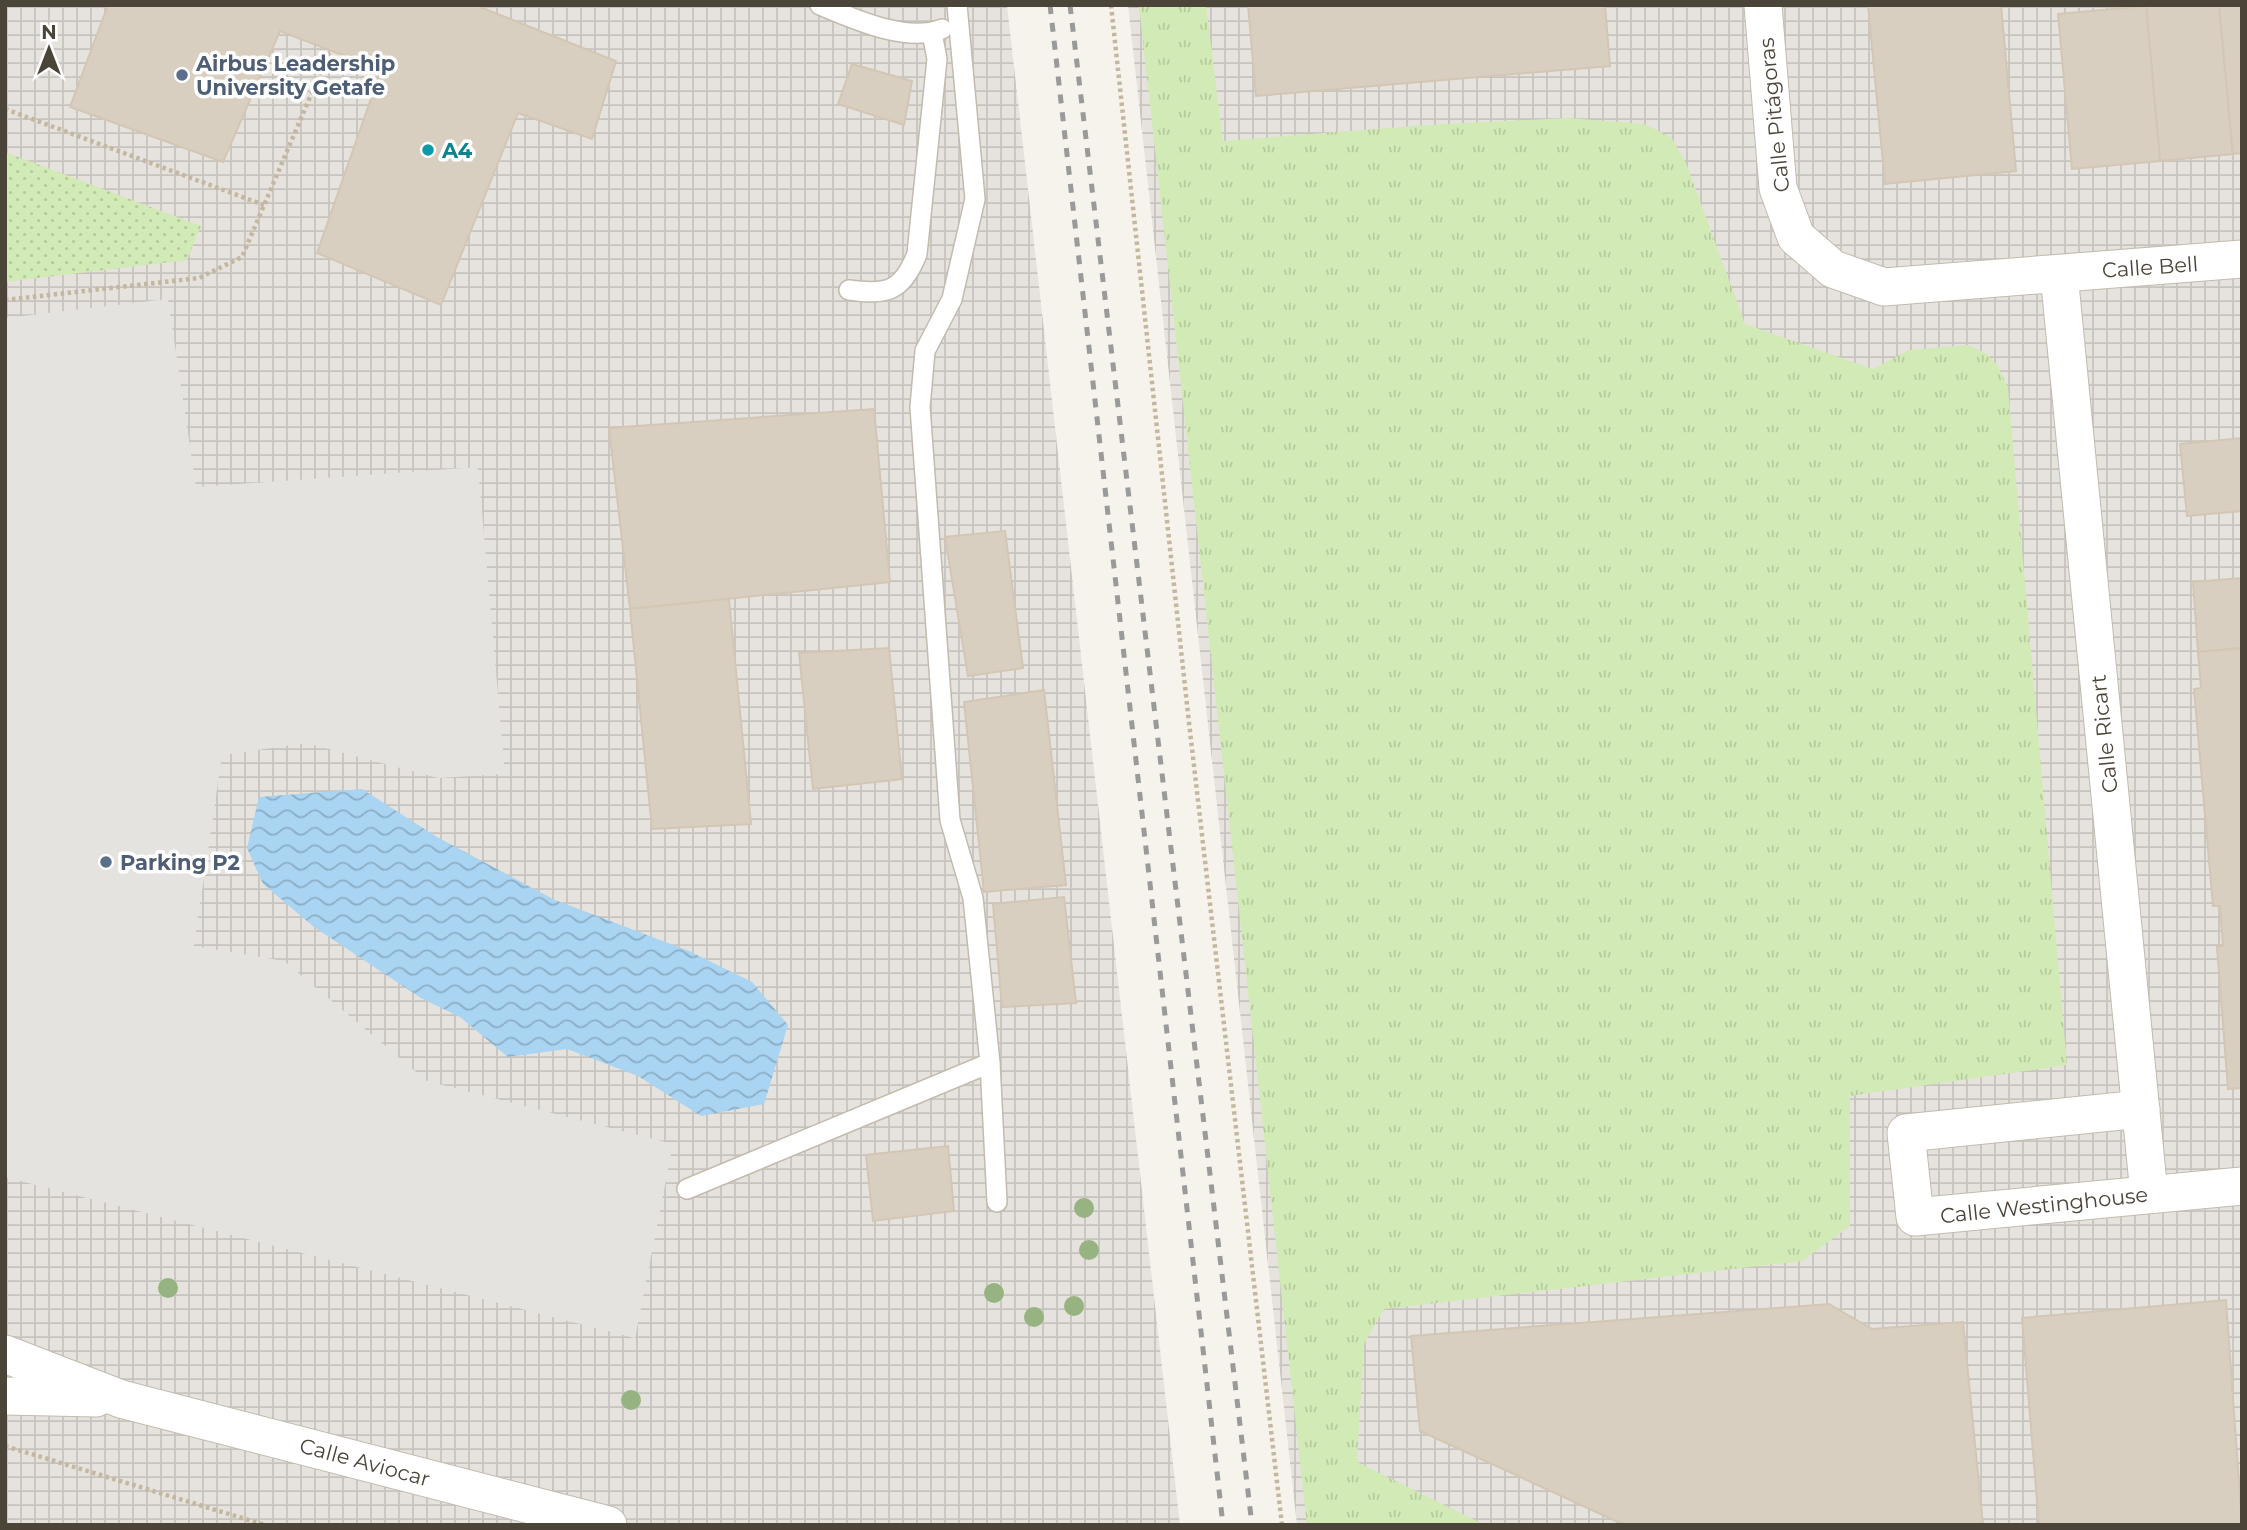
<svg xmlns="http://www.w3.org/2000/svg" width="2247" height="1530" viewBox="0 0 2247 1530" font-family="Montserrat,sans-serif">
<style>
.industrial{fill:url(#industrial-grid)}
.grass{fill:url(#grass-dots)}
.park{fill:url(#park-tufts)}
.parking{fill:#e5e3e0}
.water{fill:url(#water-waves)}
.building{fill:#d8cfc1;stroke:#d3c7b4;stroke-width:2}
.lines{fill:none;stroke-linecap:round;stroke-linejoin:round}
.service-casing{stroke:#c2bbae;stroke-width:22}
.minor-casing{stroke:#c2bbae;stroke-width:39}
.path{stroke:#c4b79f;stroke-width:4.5;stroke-dasharray:3.5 3.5;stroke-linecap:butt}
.service{stroke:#fff;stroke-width:19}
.minor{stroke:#fff;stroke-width:37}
.rail{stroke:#9a9a9a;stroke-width:5;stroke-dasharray:9 9;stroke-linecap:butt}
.tree{fill:#97b381}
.service-dot{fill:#5c6f8a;stroke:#fff;stroke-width:2.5}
.culture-dot{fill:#0f9aa8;stroke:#fff;stroke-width:2.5}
.labels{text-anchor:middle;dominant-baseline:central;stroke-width:7;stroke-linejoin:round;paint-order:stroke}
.service-label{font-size:21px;font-weight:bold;fill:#4e5e75;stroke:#fff;text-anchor:start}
.street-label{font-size:21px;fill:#4b4439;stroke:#fff}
.culture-label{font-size:21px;font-weight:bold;fill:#0d838f;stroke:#fff;text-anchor:start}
</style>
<defs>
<pattern id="industrial-grid" width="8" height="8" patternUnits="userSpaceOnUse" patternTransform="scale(1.75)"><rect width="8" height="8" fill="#e6e2dd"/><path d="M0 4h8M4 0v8" fill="none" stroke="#c7c3be"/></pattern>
<pattern id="grass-dots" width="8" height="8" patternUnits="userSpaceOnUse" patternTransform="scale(1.75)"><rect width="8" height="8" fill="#d2eab5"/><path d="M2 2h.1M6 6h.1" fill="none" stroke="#b6ca9c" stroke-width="1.8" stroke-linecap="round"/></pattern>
<pattern id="park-tufts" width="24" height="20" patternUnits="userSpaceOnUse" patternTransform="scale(1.75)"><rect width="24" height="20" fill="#d2eab5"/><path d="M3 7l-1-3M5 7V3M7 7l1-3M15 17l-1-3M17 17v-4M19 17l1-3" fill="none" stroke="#b6ca9c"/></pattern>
<pattern id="water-waves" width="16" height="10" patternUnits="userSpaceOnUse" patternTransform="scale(1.75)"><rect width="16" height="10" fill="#a9d4f2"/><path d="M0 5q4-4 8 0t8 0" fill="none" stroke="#8caec5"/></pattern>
</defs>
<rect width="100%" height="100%" fill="#f6f3ec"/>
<!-- industrial -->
<g class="industrial">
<polygon points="5,5 1007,5 1180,1525 5,1525"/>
<polygon points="1128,5 2242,5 2242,1525 1297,1525"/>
</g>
<!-- grass -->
<polygon class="grass" points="5,152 201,226 187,260 5,282"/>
<!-- park -->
<polygon class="park" points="1139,5 1206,5 1223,141 1427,125 1568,118 1644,124 1671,137 1686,163 1745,324 1873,369 1909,350 1968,345 1987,354 1998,366 2008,388 2067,1065 1850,1096 1850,1226 1802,1261 1384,1309 1364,1344 1357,1462 1485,1525 1307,1525"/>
<!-- parking -->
<polygon class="parking" points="168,299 196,487 478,467 505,774 438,778 306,743 222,755 194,946 284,961 427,1081 673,1144 635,1338 5,1177 5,318"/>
<!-- water -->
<polygon class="water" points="362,789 437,837 555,900 689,951 752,982 788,1025 764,1104 701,1116 638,1076 567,1049 508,1057 460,1017 421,998 314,927 263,884 247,848 259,797"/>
<!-- building -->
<g class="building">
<polygon points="108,5 475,5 616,61 592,139 518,113 441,305 317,253 381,70 280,31 223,162 70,107"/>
<polygon points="1248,5 1605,5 1610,66 1256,96"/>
<polygon points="1868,5 2001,5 2016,171 1885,184"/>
<polygon points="2158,5 2219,5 2233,154 2160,161 2146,6"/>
<polygon points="2219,5 2242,5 2242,153 2233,154"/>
<polygon points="2146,6 2160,161 2072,169 2058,14"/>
<polygon points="852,64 912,81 904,125 838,104"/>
<polygon points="874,409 890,582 630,609 609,428"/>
<polygon points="2242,438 2242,511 2187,516 2180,444"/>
<polygon points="1005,531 1023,668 968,676 945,537"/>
<polygon points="2242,578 2242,648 2198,652 2193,582"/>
<polygon points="729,599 751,824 652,829 630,609"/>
<polygon points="889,648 902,779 813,789 799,653"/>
<polygon points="2242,648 2242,1088 2228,1089 2217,947 2223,946 2220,906 2213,906 2194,689 2201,688 2198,652"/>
<polygon points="1044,690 1066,885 984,892 964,702"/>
<polygon points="1064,897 1076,1003 1002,1007 993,904"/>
<polygon points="948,1146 954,1211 873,1221 866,1155"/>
<polygon points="2226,1300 2242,1525 2039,1525 2022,1318"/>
<polygon points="1829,1304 1872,1329 1963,1322 1983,1525 1630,1525 1618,1522 1420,1431 1411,1336"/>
</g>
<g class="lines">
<defs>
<g id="service">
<path d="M820 5C854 19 906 43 942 29"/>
<path d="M849 290C887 295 902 292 917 254L937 59 932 33"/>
<polyline points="990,1063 997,1202"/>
<polyline points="687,1189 990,1063 973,898 950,820 920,407 925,351 952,299 975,199 957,5"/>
</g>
<g id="minor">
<polyline points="1763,5 1778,188 1796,237 1833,269 1884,287 2242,259"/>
<polyline points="2059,274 2149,1194"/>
<polyline points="2141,1109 1906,1133 1915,1217 2242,1186"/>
<polyline points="5,1354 121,1399 608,1525"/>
<polyline points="5,1396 96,1398"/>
</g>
</defs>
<!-- service casing -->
<use href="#service" class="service-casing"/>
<!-- minor casing -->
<use href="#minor" class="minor-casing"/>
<!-- path -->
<g class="path">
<polyline points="1111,5 1188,714 1282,1525"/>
<polyline points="5,109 264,205"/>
<polyline points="5,300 199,278 242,257 330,50"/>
<polyline points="5,1446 265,1525"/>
</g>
<!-- service -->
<use href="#service" class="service"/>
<!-- minor -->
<use href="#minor" class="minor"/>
<!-- rail -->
<g class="rail">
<polyline points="1050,5 1223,1525"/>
<polyline points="1070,5 1252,1525"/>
</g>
</g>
<!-- trees -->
<g class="tree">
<circle cx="1084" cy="1208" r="10"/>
<circle cx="1089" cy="1250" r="10"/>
<circle cx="168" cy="1288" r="10"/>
<circle cx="994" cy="1293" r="10"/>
<circle cx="1074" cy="1306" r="10"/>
<circle cx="1034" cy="1317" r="10"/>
<circle cx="631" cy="1400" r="10"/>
</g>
<!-- markers -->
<g class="service-dot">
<circle cx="182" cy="75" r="7"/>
<circle cx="106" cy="862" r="7"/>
</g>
<circle class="culture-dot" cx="428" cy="150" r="7"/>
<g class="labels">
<!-- service labels -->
<g class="service-label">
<text x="196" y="63">Airbus Leadership<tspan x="196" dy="24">University Getafe</tspan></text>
<text x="120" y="862">Parking P2</text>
</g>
<!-- street labels -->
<g class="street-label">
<text transform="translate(1774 115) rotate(-96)">Calle Pitágoras</text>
<text transform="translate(2150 267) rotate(-4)">Calle Bell</text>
<text transform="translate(2104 734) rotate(-96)">Calle Ricart</text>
<text transform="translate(2044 1205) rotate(-6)">Calle Westinghouse</text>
<text transform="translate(365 1462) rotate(15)">Calle Aviocar</text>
</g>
<!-- culture labels -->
<g class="culture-label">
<text x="442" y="150">A4</text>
</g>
</g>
<!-- border -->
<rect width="2247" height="1530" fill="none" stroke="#4b4439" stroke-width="14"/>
<!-- north arrow -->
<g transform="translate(49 49)" stroke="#ffffff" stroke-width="5" paint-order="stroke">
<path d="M0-5L12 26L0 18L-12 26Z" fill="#4b4439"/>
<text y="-10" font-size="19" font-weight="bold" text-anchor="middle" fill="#4b4439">N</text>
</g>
</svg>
